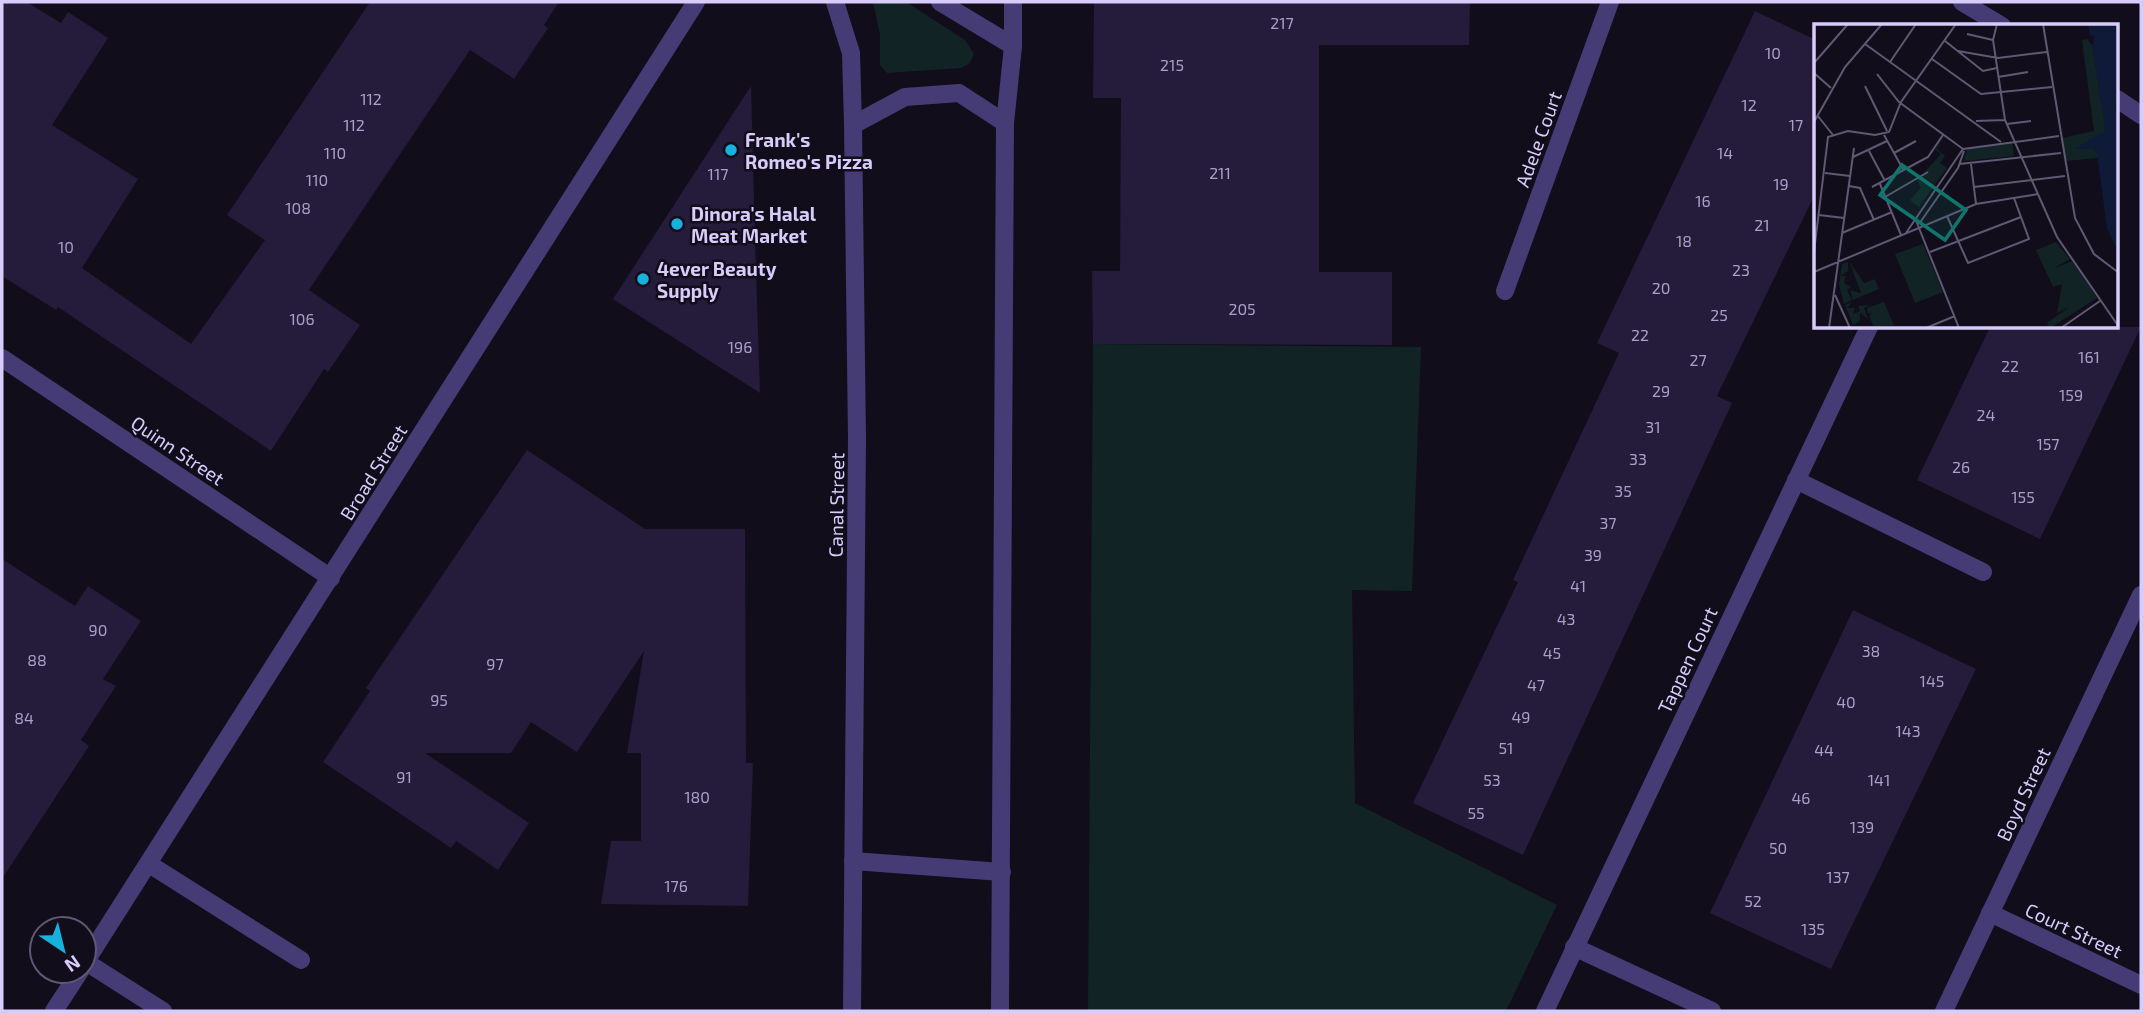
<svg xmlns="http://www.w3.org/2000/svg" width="2143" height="1013" viewBox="0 0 2143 1013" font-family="'Exo 2',sans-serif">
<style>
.green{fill:#112325}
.building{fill:#251b3a}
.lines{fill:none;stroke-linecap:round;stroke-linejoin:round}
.minor{stroke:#453c76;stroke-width:18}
.poi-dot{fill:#16b2dd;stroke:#110d1b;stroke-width:2.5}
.labels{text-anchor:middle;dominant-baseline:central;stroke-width:5;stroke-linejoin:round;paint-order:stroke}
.number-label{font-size:16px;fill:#aaa0ca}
.poi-label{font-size:19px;font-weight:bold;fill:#d7ccfa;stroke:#110d1b;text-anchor:start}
.street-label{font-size:19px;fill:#d7ccfa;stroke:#110d1b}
.inset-road{fill:none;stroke:#605974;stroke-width:2}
.view{fill:#0f766e;fill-opacity:0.15;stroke:#0f766e;stroke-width:3.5}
.inset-edge{fill:none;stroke:#d7ccfa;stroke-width:3.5}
</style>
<rect width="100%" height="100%" fill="#110d1b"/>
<!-- green -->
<g class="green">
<polygon points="873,2 906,2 965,40 974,54 970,63 961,68 887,73 880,65 880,35"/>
<polygon points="1093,344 1421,347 1412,591 1352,590 1355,803 1557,905 1506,1011 1088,1011"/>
</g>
<!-- building -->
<g class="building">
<polygon points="2,2 27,2 61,23 68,12 108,38 52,125 138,179 82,268 191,344 265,240 227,215 370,2 559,2 544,25 548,28 514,79 470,50 309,290 360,325 328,372 324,369 271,451 58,307 56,310 2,276"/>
<polygon points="1094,2 1470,2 1469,45 1319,45 1319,272 1392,272 1392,345 1093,344 1092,271 1120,271 1121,98 1093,98"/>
<polygon points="1755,11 1816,40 1816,192 1717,396 1732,403 1523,855 1413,803 1518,582 1513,580 1619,353 1597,343"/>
<polygon points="751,86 755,237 760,393 613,299"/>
<polygon points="1990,327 2141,327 2040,539 1917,480"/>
<polygon points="527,450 645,529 745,529 746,763 753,763 748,906 601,904 611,841 641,841 641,753 627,753 644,651 577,752 531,722 511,753 425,753 529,823 498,870 456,841 451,848 323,762 370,691 366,688"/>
<polygon points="2,559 75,606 88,586 141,621 103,679 116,686 81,740 89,746 2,879"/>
<polygon points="1853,610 1976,669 1831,969 1710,913"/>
</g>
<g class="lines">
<!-- minor -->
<g class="minor">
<polyline points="835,2 851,53 853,125 857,438 852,1011"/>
<polyline points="940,2 1013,46"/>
<polyline points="1962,2 2002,26"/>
<polyline points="2117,99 2141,115"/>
<polyline points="853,125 905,97 959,93 1005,123"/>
<polyline points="1505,291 1610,2"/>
<polyline points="2,358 331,578"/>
<polyline points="1796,480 1983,572"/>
<polyline points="853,861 1002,872"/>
<polyline points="149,864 301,960"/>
<polyline points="1990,913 2141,985"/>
<polyline points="1574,947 1712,1011"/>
<polyline points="86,962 163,1011"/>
<polyline points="84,964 696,2"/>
<polyline points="54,1011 80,971"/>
<polyline points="1000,1011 1005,123 1013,46 1013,2"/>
<polyline points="1545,1011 1869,327"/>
<polyline points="1944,1011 2141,595"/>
</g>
</g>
<!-- markers -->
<g class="poi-dot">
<circle cx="731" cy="150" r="7"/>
<circle cx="677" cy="224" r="7"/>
<circle cx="643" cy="279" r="7"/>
</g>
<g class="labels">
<!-- number labels -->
<g class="number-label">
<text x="1282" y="22">217</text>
<text x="1773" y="52">10</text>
<text x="1172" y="64">215</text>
<text x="371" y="98">112</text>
<text x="1749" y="104">12</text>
<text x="354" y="124">112</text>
<text x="1796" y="124">17</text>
<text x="335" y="152">110</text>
<text x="1725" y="152">14</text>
<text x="1220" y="172">211</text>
<text x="718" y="173">117</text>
<text x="317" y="179">110</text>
<text x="1781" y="183">19</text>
<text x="1703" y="200">16</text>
<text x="298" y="207">108</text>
<text x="1762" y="224">21</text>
<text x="1684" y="240">18</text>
<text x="66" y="246">10</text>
<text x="1741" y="269">23</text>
<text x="1661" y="287">20</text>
<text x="1242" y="308">205</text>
<text x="1719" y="314">25</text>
<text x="302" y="318">106</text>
<text x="1640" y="334">22</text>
<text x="740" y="346">196</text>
<text x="2089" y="356">161</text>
<text x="1698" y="359">27</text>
<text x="2010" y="365">22</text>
<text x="1661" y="390">29</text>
<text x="2071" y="394">159</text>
<text x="1986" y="414">24</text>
<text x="1653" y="426">31</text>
<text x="2048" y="443">157</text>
<text x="1638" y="458">33</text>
<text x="1961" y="466">26</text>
<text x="1623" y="490">35</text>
<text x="2023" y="496">155</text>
<text x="1608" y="522">37</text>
<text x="1593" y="554">39</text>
<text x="1578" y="585">41</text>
<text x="1566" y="618">43</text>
<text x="98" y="629">90</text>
<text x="1871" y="650">38</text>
<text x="1552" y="652">45</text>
<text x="37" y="659">88</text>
<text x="495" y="663">97</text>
<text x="1932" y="680">145</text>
<text x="1536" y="684">47</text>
<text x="439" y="699">95</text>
<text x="1846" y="701">40</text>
<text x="1521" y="716">49</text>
<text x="24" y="717">84</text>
<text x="1908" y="730">143</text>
<text x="1506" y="747">51</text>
<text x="1824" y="749">44</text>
<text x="404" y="776">91</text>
<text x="1492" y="779">53</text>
<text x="1879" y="779">141</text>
<text x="697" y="796">180</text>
<text x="1801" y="797">46</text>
<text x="1476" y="812">55</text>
<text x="1862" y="826">139</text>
<text x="1778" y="847">50</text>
<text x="1838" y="876">137</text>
<text x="676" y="885">176</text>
<text x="1753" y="900">52</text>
<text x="1813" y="928">135</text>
</g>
<!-- poi labels -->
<g class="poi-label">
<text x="745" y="139">Frank's<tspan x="745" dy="22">Romeo's Pizza</tspan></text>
<text x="691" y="213">Dinora's Halal<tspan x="691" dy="22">Meat Market</tspan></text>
<text x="657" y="268">4ever Beauty<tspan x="657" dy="22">Supply</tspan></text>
</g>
<!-- street labels -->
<g class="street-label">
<text transform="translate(1538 139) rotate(-70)">Adele Court</text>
<text transform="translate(178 450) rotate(34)">Quinn Street</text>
<text transform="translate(373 472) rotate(-58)">Broad Street</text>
<text transform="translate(836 505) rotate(-89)">Canal Street</text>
<text transform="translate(1687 660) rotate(-65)">Tappen Court</text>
<text transform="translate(2023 794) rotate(-65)">Boyd Street</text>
<text transform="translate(2074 930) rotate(25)">Court Street</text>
</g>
</g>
<!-- overview -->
<g transform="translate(1814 24)">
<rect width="304" height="304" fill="#110d1b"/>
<path d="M273 15 278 21 292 106 284 134 252 137 248 114 280 107 268 16ZM129 114 123 125 131 132 126 139 133 144 105 183 96 176 107 164 103 156 127 130 121 126ZM198 119 200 132 150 137 153 125ZM242 218 256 235 239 245 258 237 283 274 236 304 233 299 255 283 243 289 248 260 239 263 222 226ZM109 220 129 268 101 279 81 230ZM35 237 50 259 61 255 65 265 39 276 36 266 47 269ZM34 238V247L27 252H32L30 259 37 263 33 266 38 276 30 280 25 260 28 240ZM38 278 33 284H41L39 290 46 287 44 282 56 281 50 284 54 295 46 289V297L39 301 31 281ZM70 278 80 301 60 304 55 291 59 289 54 290 53 284Z" fill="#112325"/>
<path d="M274 0H304V227L293 204 283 130 279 125H261L292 106 278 22 281 13 276 11Z" fill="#0f1a38"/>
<path class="inset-road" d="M183 0 179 16 191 96 243 213 305 303M229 0 261 194 280 230 305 249M153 10 179 16M131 17 169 47 183 44M51 20 187 118M144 27 184 34 233 28M118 35 167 70 238 63M76 38 102 0M0 39 34 0M0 49 17 64M63 50 85 78 149 125M184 53 214 48M51 62 73 107M3 91 19 111M162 97 191 96M0 98 31 43 68 0M193 100 217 97M70 111 90 147M149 125 245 112M55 127 71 157M80 129 102 117M39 133 73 117M145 140 247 129M157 140 162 180M11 149 36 152M66 160 87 211M35 162 46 164 60 196M58 163 114 133 129 111M160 163 251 152M71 173 114 148M5 191 30 194M133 192 154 239 215 215 200 174M101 194 145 304M105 200 144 144 150 127M28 209 78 188M92 209 149 125M0 228 14 113 34 107 61 111 75 108 87 78 142 0M116 228 207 193M0 248 162 180 224 170M21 271 36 304M15 304 40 124M112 304 141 292M247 304 286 277"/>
<path class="view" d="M88 141 152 186 131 216 66 171Z"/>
<rect width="304" height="304" class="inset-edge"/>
</g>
<!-- border -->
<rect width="2143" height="1013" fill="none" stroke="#d7ccfa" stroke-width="7"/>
<!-- north arrow -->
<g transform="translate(63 950) rotate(145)"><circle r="33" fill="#110d1b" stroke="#605974" stroke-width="2"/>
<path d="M0-5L12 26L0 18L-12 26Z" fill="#16b2dd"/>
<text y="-10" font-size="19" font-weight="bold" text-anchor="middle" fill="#d7ccfa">N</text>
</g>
</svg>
